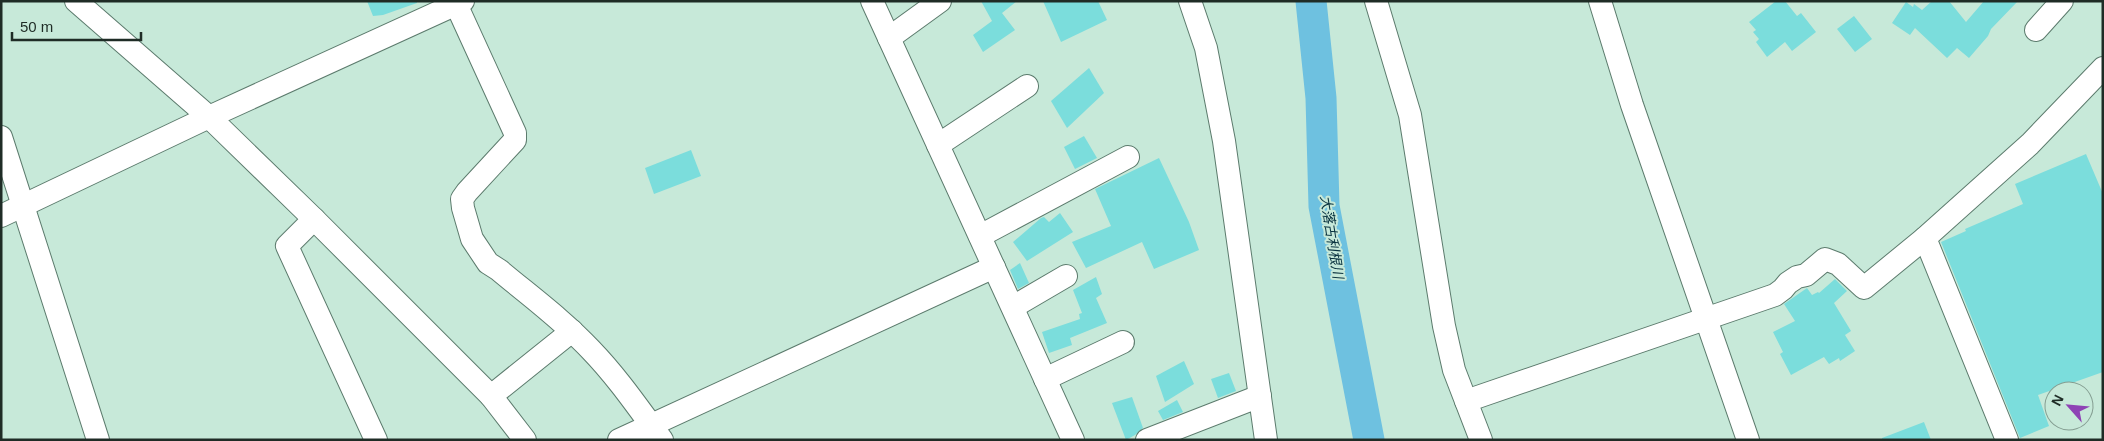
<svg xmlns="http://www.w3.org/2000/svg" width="2104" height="441" viewBox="0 0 2104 441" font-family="Helvetica,'Noto Sans JP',sans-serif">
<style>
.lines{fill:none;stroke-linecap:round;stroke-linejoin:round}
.river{stroke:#6ec1e0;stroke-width:31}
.building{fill:#7bdddc}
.minor-casing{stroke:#5c7b6d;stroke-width:24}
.minor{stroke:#fff;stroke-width:22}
.labels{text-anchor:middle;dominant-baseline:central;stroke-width:4;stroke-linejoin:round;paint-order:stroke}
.water-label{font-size:14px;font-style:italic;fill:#09323f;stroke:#c7e9d9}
</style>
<rect width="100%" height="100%" fill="#c7e9d9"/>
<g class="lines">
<!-- river -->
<polyline class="river" points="1311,1 1321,98 1324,206 1369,440"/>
</g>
<!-- building -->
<g class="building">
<polygon points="367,1 417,1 417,3 383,15 373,16"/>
<polygon points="981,1 1017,1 1002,13 1015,30 983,52 973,35 992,21"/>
<polygon points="1043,1 1098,1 1107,20 1061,42"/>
<polygon points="1776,1 1785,1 1797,16 1801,13 1816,32 1792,51 1785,42 1767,57 1756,42 1759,39 1753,32 1756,30 1749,22"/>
<polygon points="1932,1 1949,1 1966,22 1984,1 2018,1 1991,29 1988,36 1969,58 1957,48 1947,58 1915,28 1910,35 1892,23 1906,2 1913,7 1914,4 1922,10"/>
<polygon points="1854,16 1872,39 1855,52 1837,29"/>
<polygon points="1089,68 1104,93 1067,128 1051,101"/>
<polygon points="1084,136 1097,158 1075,169 1064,147"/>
<polygon points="691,150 701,176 654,194 645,168"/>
<polygon points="2086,154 2103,194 2103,372 2038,395 2049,426 2020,438 1941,242 1966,231 1965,229 2023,204 2015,184"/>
<polygon points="1159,158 1189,222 1199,250 1154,269 1142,242 1086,268 1072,242 1111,226 1095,189"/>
<polygon points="1060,213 1073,232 1027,261 1013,242 1041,218 1044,217 1049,222"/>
<polygon points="1020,263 1029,283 1018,289 1010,270"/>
<polygon points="1096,277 1102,294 1096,298 1107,323 1070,338 1072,345 1049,353 1042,332 1080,319 1079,314 1082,313 1073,290"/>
<polygon points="1835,279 1847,291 1834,303 1851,331 1845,335 1855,351 1840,361 1839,358 1829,364 1824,357 1791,375 1780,354 1783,352 1773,332 1795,321 1784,304 1807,288 1812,295 1818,292 1819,293"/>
<polygon points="1184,361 1194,384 1165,402 1156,376"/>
<polygon points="1229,373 1236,391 1218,398 1211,379"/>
<polygon points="1132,397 1143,428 1135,435 1126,440 1112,403"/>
<polygon points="1177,400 1183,412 1163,420 1158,411"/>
<polygon points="1924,422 1931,440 1882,440 1882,438"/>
</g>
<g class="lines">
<defs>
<g id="minor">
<polyline points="76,1 209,117 314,219 491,396 525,440"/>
<polyline points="872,1 1073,440"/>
<polyline points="1190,1 1206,48 1224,141 1266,440"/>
<polyline points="1376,1 1410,115 1444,326 1454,370 1481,440"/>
<polyline points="1600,1 1632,105 1748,440"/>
<path d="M456 4 515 133V140L467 192 462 199 463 208 472 239 488 263 499 270C530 296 563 320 591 350 618 378 639 409 662 440"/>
<polyline points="2036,30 2062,1"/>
<polyline points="889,38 940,1"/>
<polyline points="1,137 98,440"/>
<polyline points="938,145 1027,86"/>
<polyline points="1,216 209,117 463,1"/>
<polyline points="314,219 287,246 376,440"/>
<polyline points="980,236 1128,157"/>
<polyline points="1013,307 1066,276"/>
<polyline points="1045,379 1123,342"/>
<polyline points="491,396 572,331"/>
<polyline points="1466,401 1775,295 1783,289 1788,283 1797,277 1806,275 1825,259 1838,264 1864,288 1925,238"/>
<polyline points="619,440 994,267"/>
<polyline points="1147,440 1260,396"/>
<polyline points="2007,440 1925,238 2030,144 2103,68"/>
</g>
</defs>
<!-- minor casing -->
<use href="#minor" class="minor-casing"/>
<!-- minor -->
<use href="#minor" class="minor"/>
</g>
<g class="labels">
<!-- water labels -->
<g class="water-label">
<text transform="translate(1332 237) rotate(81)">大落古利根川</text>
</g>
</g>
<!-- border -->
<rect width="2104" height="441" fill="none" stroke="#1f2c26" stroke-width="5"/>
<!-- north arrow -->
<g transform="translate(2069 406) rotate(297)"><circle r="24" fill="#c7e9d9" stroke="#849d91"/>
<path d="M0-4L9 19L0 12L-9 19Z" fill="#8e43b5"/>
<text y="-8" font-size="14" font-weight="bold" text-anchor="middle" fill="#1f2c26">N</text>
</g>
<!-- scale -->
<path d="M12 32v8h129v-8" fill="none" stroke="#1f2c26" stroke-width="2.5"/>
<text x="20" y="32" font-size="15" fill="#1f2c26" stroke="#c7e9d9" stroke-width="4" paint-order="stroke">50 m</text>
</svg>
